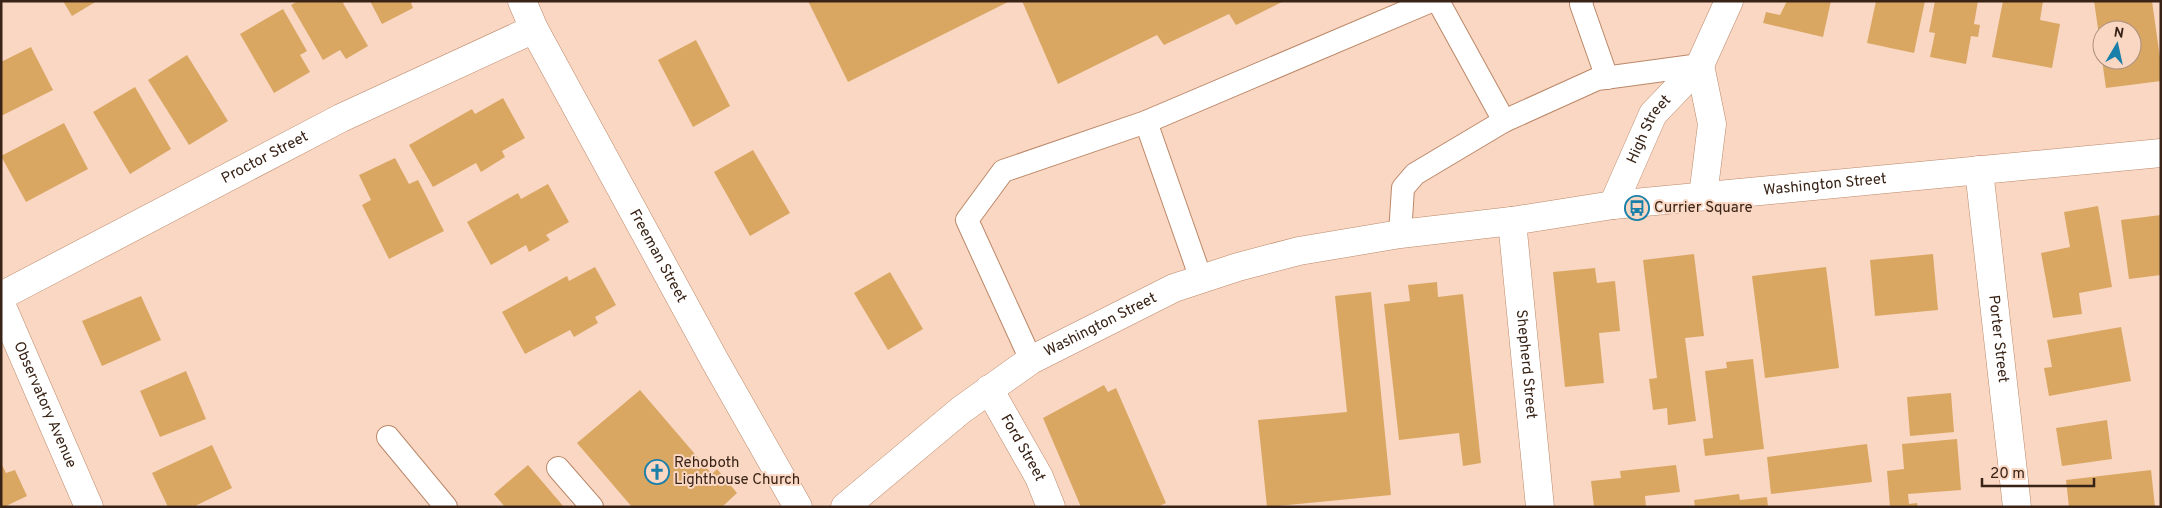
<svg xmlns="http://www.w3.org/2000/svg" width="2162" height="508" viewBox="0 0 2162 508" font-family="Overpass,sans-serif">
<style>
.building{fill:#daa763}
.lines{fill:none;stroke-linecap:round;stroke-linejoin:round}
.service-casing{stroke:#bc8868;stroke-width:24}
.minor-casing{stroke:#bc8868;stroke-width:29}
.tertiary-casing{stroke:#bc8868;stroke-width:29}
.service{stroke:#fff;stroke-width:22}
.minor{stroke:#fff;stroke-width:28}
.tertiary{stroke:#fff;stroke-width:28}
.labels{text-anchor:middle;dominant-baseline:central;stroke-width:4;stroke-linejoin:round;paint-order:stroke}
.street-label{font-size:15px;fill:#382316;stroke:#f9d7c3}
.poi-label{font-size:15px;fill:#382316;stroke:#f9d7c3;text-anchor:start}
</style>
<rect width="100%" height="100%" fill="#f9d7c3"/>
<!-- building -->
<g class="building">
<polygon points="63,1 97,1 72,16"/>
<polygon points="298,1 345,1 343,3 368,46 346,59 340,50 323,60 291,5"/>
<polygon points="370,1 414,1 411,3 413,8 382,24"/>
<polygon points="808,1 1010,1 848,82"/>
<polygon points="1022,1 1284,1 1236,25 1229,14 1164,45 1157,35 1058,84"/>
<polygon points="1787,1 1831,1 1823,37 1763,23 1766,12 1780,15"/>
<polygon points="1876,1 1925,1 1914,53 1867,43"/>
<polygon points="1935,1 1978,1 1974,24 1980,25 1978,37 1971,36 1966,64 1930,57 1935,33 1929,32"/>
<polygon points="2003,1 2043,1 2040,20 2060,24 2052,68 1992,57"/>
<polygon points="2094,1 2152,1 2161,65 2161,81 2106,88 2102,60 2132,60 2132,30 2102,30 2101,49"/>
<polygon points="283,9 307,51 300,55 310,72 274,93 240,34"/>
<polygon points="696,40 730,106 693,127 658,60"/>
<polygon points="31,47 53,90 1,116 1,62"/>
<polygon points="187,55 228,121 189,145 148,80"/>
<polygon points="135,87 171,149 130,174 93,112"/>
<polygon points="503,98 525,138 502,151 505,157 481,172 476,163 433,187 409,145 472,109 475,114"/>
<polygon points="64,123 88,169 26,202 1,156"/>
<polygon points="753,150 790,213 750,236 714,172"/>
<polygon points="395,158 409,184 418,180 444,231 389,259 362,205 371,200 359,175"/>
<polygon points="548,184 569,222 546,235 550,240 529,252 526,245 491,265 467,222 518,193 521,199"/>
<polygon points="2098,206 2112,287 2079,293 2082,314 2053,318 2041,253 2070,247 2064,212"/>
<polygon points="2161,215 2161,275 2129,279 2121,220"/>
<polygon points="1694,254 1704,336 1685,338 1696,421 1668,425 1667,408 1653,410 1649,379 1657,378 1643,260"/>
<polygon points="1933,254 1938,310 1875,316 1870,260"/>
<polygon points="595,267 616,305 595,317 598,323 574,337 570,330 525,354 502,312 567,276 569,281"/>
<polygon points="1826,267 1839,368 1765,378 1752,276"/>
<polygon points="1595,268 1597,283 1615,281 1620,331 1599,333 1604,383 1565,387 1553,272"/>
<polygon points="890,272 923,329 888,350 854,293"/>
<polygon points="1437,282 1438,297 1463,294 1481,463 1463,466 1459,433 1399,440 1384,304 1410,301 1408,285"/>
<polygon points="1371,292 1391,495 1267,507 1258,420 1347,412 1335,296"/>
<polygon points="141,296 161,340 102,366 82,321"/>
<polygon points="2121,327 2131,381 2049,396 2044,368 2052,367 2047,340"/>
<polygon points="1753,359 1764,449 1705,456 1703,439 1713,438 1705,371 1727,368 1726,362"/>
<polygon points="186,371 206,419 160,437 140,391"/>
<polygon points="1104,385 1108,392 1116,388 1166,503 1157,507 1081,507 1043,418"/>
<polygon points="640,390 712,474 717,469 737,493 722,507 632,507 577,443"/>
<polygon points="1951,393 1954,432 1910,436 1907,397"/>
<polygon points="2107,420 2112,459 2062,466 2056,428"/>
<polygon points="1957,439 1961,490 1908,494 1909,504 1917,503 1918,507 1890,507 1887,471 1904,469 1902,444"/>
<polygon points="1867,444 1872,482 1771,494 1767,457"/>
<polygon points="212,445 232,488 193,507 168,507 152,473"/>
<polygon points="1,463 6,473 15,470 27,496 4,507 1,507"/>
<polygon points="528,465 564,507 505,507 494,494"/>
<polygon points="1676,465 1680,492 1645,496 1646,507 1594,507 1591,481 1621,478 1620,471"/>
<polygon points="2151,470 2155,507 2069,507 2066,480"/>
<polygon points="1739,494 1740,500 1767,497 1768,507 1695,507 1694,500"/>
</g>
<g class="lines">
<defs>
<g id="service">
<polyline points="1438,1 1504,121"/>
<polyline points="1582,1 1581,4 1607,78"/>
<polyline points="1400,234 1403,188 1415,174 1504,121 1597,79 1700,65"/>
<polyline points="1201,279 1146,122 1431,1"/>
<polyline points="1031,360 967,220 1003,171 1146,122"/>
<polyline points="388,437 446,507"/>
<polyline points="558,468 592,507"/>
</g>
<g id="minor">
<path id="s1" d="M522 1 534 29 715 361 798 507"/>
<path id="s2" d="M1979 170 2017 507"/>
<path id="s3" d="M1512 221 1540 507"/>
<path id="s4" d="M1 296 341 118 534 29"/>
<path id="s5" d="M1 304 89 507"/>
<path id="s6" d="M989 389 1039 477 1051 507"/>
</g>
<g id="tertiary">
<polyline points="1700,65 1712,124 1703,196"/>
<path id="s7" d="M1613 205 1653 114 1700 65 1729 1"/>
<path id="s8" d="M845 507 961 410 1031 360 1174 288 1238 267 1299 251 1400 234 1512 221 1613 205 2161 153"/>
</g>
</defs>
<!-- service casing -->
<use href="#service" class="service-casing"/>
<!-- minor casing -->
<use href="#minor" class="minor-casing"/>
<!-- tertiary casing -->
<use href="#tertiary" class="tertiary-casing"/>
<!-- service -->
<use href="#service" class="service"/>
<!-- minor -->
<use href="#minor" class="minor"/>
<!-- tertiary -->
<use href="#tertiary" class="tertiary"/>
</g>
<!-- icons -->
<defs>
<symbol id="bus-ring" viewBox="-11 -11 22 22"><circle r="9.5" fill="#f9d7c3" stroke="#1a7fa9" stroke-width="1.5"/><path d="M-5-6H5V4H4V6H2V4H-2V6H-4V4H-5ZM-3.5-4V0h7V-4ZM-3.5 1.2v1.5H-2V1.2ZM2 1.2v1.5H3.5V1.2Z" fill="#1a7fa9"/></symbol>
<symbol id="church-ring" viewBox="-11 -11 22 22"><circle r="9.5" fill="#f9d7c3" stroke="#1a7fa9" stroke-width="1.5"/><path d="M-1.2-6h2.4v3.5h3.3v2.4h-3.3V6h-2.4V-.1h-3.3v-2.4h3.3Z" fill="#1a7fa9"/></symbol>
</defs>
<g fill-rule="evenodd">
<use href="#bus-ring" x="1623" y="194" width="28" height="28"/>
<use href="#church-ring" x="643" y="458" width="28" height="28"/>
</g>
<g class="labels">
<!-- street labels -->
<g class="street-label">
<text stroke="none"><textPath href="#s7" startOffset="84">High Street</textPath></text>
<text stroke="none"><textPath href="#s4" startOffset="298">Proctor Street</textPath></text>
<text stroke="none"><textPath href="#s8" startOffset="1058">Washington Street</textPath></text>
<text stroke="none"><textPath href="#s1" startOffset="289">Freeman Street</textPath></text>
<text stroke="none"><textPath href="#s8" startOffset="315">Washington Street</textPath></text>
<text stroke="none"><textPath href="#s2" startOffset="170">Porter Street</textPath></text>
<text stroke="none"><textPath href="#s3" startOffset="144">Shepherd Street</textPath></text>
<text stroke="none"><textPath href="#s5" startOffset="110">Observatory Avenue</textPath></text>
<text stroke="none"><textPath href="#s6" startOffset="68">Ford Street</textPath></text>
</g>
<!-- poi labels -->
<g class="poi-label">
<text x="1654" y="208">Currier Square</text>
<text x="674" y="463">Rehoboth<tspan x="674" dy="17">Lighthouse Church</tspan></text>
</g>
</g>
<!-- border -->
<rect width="2162" height="508" fill="none" stroke="#382316" stroke-width="5"/>
<!-- north arrow -->
<g transform="translate(2117 45) rotate(9)"><circle r="24" fill="#f9d7c3" stroke="#ac8f7e"/>
<path d="M0-4L9 19L0 12L-9 19Z" fill="#1a7fa9"/>
<text y="-8" font-size="14" font-weight="bold" text-anchor="middle" fill="#382316">N</text>
</g>
<!-- scale -->
<path d="M1982 478v8h112v-8" fill="none" stroke="#382316" stroke-width="2.5"/>
<text x="1990" y="478" font-size="15" fill="#382316" stroke="#f9d7c3" stroke-width="4" paint-order="stroke">20 m</text>
</svg>
